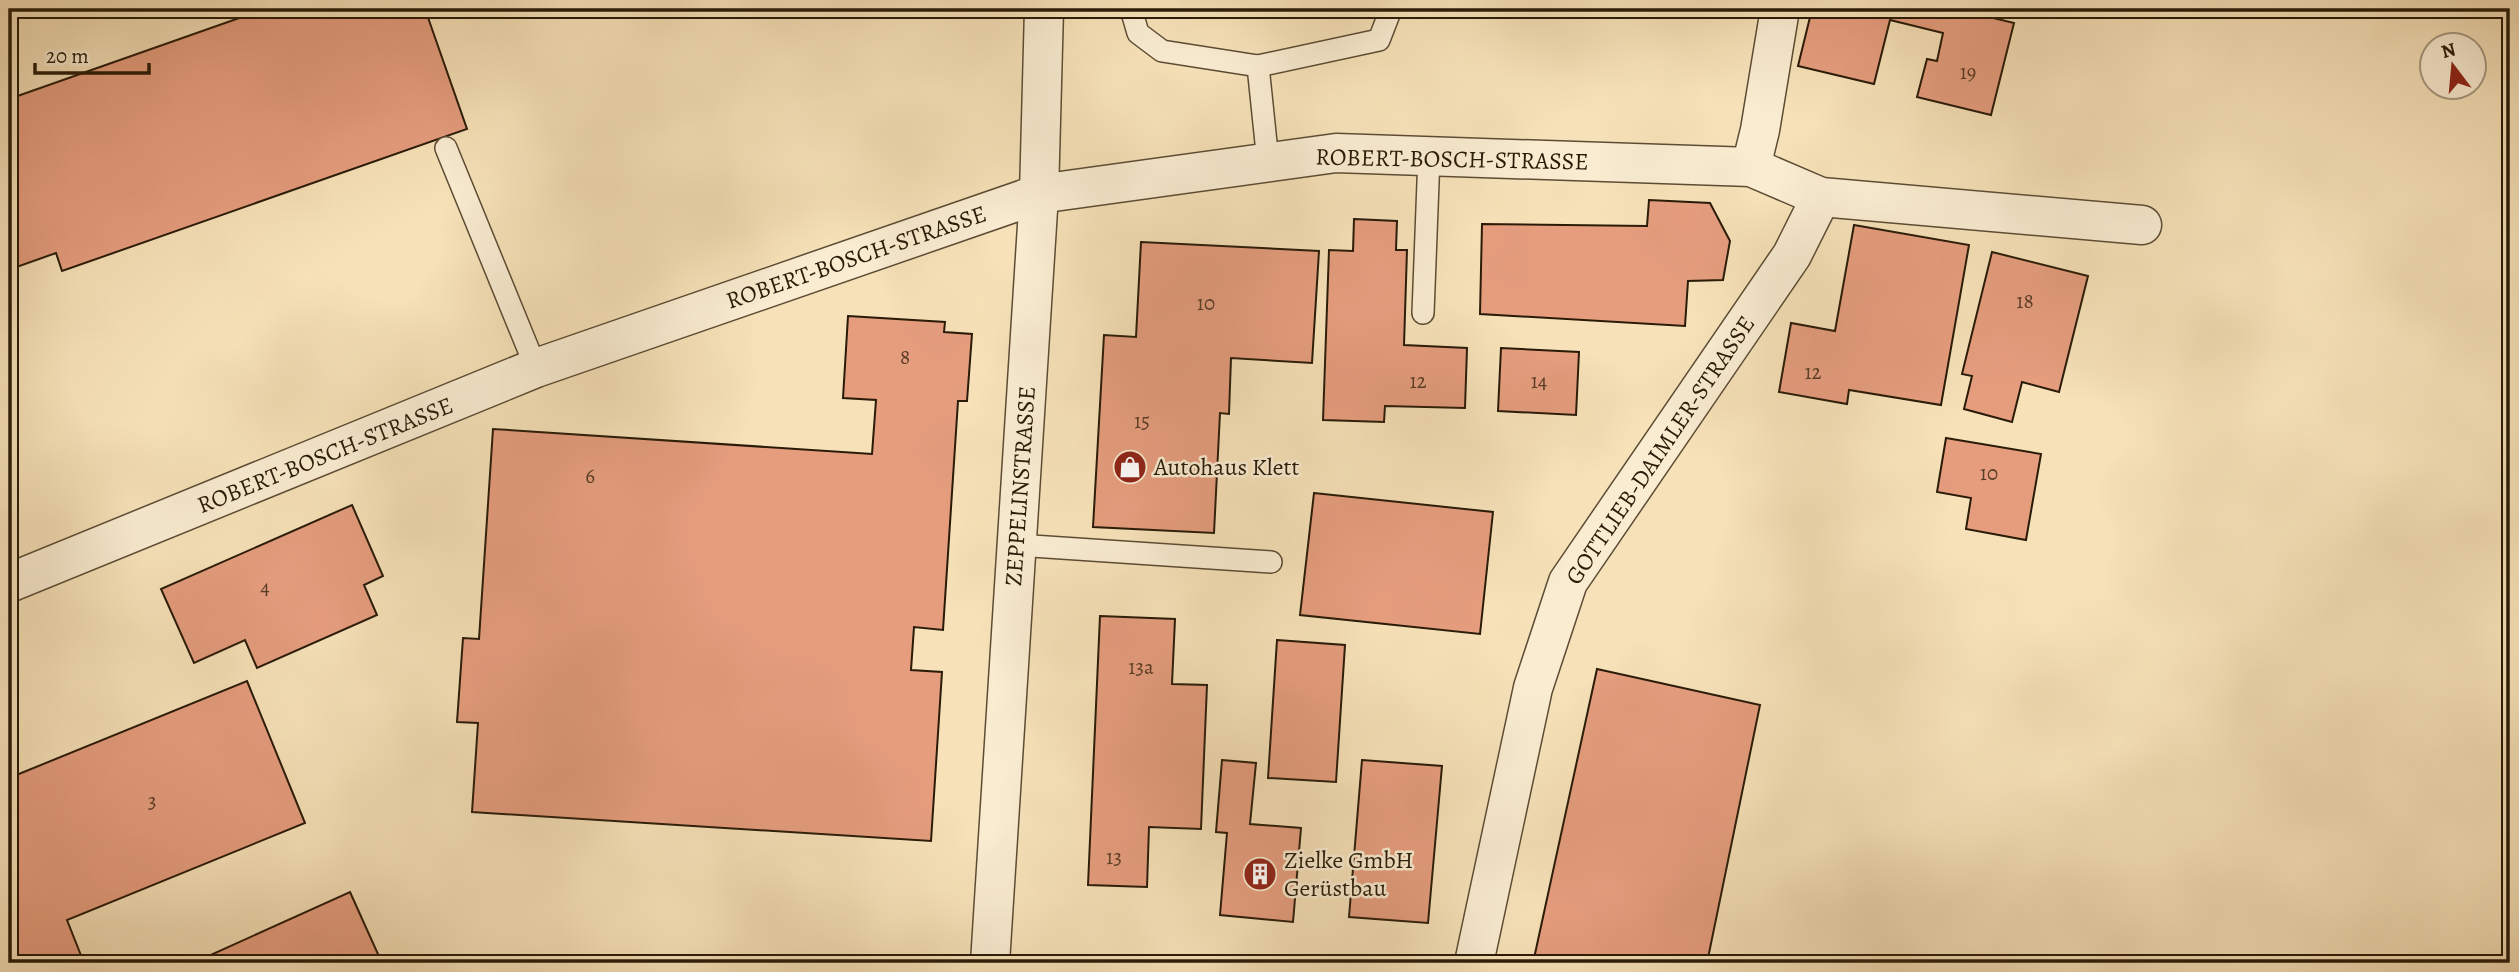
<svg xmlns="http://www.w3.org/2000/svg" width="2519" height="972" viewBox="0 0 2519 972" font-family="Alegreya,serif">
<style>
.building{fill:#e59d7e;stroke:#291b08;stroke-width:2}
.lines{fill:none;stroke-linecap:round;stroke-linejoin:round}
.lane-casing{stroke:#5c4c34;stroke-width:24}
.street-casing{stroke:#5c4c34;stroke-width:41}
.lane{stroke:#f9ecd1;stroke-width:21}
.street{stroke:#f9ecd1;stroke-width:38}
.labels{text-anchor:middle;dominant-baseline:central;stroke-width:5;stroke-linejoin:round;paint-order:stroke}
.number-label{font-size:21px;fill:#583c26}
.street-label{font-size:24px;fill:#291b08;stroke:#f9ecd1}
.poi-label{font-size:24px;fill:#291b08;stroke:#f9ecd1;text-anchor:start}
</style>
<rect width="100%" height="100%" fill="#f6e1b8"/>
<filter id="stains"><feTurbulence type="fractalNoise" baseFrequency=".00286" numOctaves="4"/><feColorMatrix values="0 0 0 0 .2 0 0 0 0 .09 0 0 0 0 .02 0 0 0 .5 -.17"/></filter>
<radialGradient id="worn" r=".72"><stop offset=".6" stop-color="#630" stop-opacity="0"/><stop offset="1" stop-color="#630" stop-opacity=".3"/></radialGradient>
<!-- building -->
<g class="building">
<polygon points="265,9 425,9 467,129 62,271 56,253 11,269 9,264 9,99"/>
<polygon points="1165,9 1234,9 1165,12"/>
<polygon points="1812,9 1956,9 2014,23 1991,115 1917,97 1927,59 1937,61 1943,33 1890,20 1874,84 1798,66"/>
<polygon points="1649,200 1710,203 1730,241 1723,280 1688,281 1685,326 1480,314 1482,224 1647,226"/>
<polygon points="1354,219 1397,221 1396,250 1407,250 1404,345 1467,348 1465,408 1385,406 1384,422 1323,420 1329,250 1353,251"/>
<polygon points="1854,225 1969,245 1941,405 1849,390 1847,404 1779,392 1791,323 1835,331"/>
<polygon points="1141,242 1319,251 1312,363 1231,358 1229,414 1220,413 1214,533 1093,527 1104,335 1136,337"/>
<polygon points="1992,252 2088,276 2059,392 2022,382 2012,422 1964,409 1972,376 1962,374"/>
<polygon points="848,316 945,322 944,332 972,334 967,401 958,401 943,630 914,627 911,670 942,672 931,841 472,812 478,723 457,722 463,638 479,639 493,429 872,454 876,400 843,398"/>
<polygon points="1501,348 1579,352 1576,415 1498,411"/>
<polygon points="1946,438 2041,454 2026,540 1966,529 1971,498 1937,492"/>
<polygon points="1314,493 1493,512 1480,634 1300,615"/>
<polygon points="352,505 383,576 364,585 377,615 257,668 245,640 194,663 161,589"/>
<polygon points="1100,616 1175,619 1172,684 1207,685 1201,829 1149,827 1147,887 1088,885"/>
<polygon points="1277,640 1345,645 1336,782 1268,778"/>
<polygon points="1597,669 1760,705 1707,963 1533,963"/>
<polygon points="247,681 305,823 67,920 84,963 9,963 9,778"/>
<polygon points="1222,760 1256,763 1250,824 1301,828 1293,922 1220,915 1227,833 1216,832"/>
<polygon points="1362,760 1442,766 1428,923 1349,917"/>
<polygon points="350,892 382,963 193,963"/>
</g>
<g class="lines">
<defs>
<g id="lane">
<polyline points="1131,9 1138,33 1162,51 1258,66 1379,40 1391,9"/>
<polyline points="1258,66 1268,162"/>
<polyline points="446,148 536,368"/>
<polyline points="1423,313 1429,156"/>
<polyline points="1017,545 1271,562"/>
</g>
<g id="street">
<polyline points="1751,167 1760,130 1780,9"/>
<polyline points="9,583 536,368 1039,194 1336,153 1751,167 1821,197 2142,225"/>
<polyline points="990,963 1039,194 1044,9"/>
<polyline points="1474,963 1533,688 1568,582 1792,255 1821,197"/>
</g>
</defs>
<!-- lane casing -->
<use href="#lane" class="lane-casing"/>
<!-- street casing -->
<use href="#street" class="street-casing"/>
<!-- lane -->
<use href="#lane" class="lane"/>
<!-- street -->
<use href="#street" class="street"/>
</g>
<!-- icons -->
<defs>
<symbol id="shop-disc" viewBox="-11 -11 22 22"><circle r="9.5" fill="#8f2418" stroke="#f9ecd1"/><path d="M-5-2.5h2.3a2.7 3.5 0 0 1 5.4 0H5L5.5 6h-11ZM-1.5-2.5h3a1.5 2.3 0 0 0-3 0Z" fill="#fff"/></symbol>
<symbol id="building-disc" viewBox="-11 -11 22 22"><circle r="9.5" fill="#8f2418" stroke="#f9ecd1"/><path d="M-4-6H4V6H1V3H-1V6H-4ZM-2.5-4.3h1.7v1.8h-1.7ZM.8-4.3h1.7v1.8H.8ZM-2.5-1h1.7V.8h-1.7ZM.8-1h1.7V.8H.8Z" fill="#fff"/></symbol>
</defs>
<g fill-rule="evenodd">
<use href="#shop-disc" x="1111" y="448" width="38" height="38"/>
<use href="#building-disc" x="1241" y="855" width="38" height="38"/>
</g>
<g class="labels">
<!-- number labels -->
<g class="number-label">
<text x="1968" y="72">19</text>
<text x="2025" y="301">18</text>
<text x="1206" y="303">10</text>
<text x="905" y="357">8</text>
<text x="1813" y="372">12</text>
<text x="1418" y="381">12</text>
<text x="1539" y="381">14</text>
<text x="1142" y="421">15</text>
<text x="1989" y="473">10</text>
<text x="590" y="476">6</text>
<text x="265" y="587">4</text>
<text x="1141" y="667">13a</text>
<text x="152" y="801">3</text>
<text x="1114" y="857">13</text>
</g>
<!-- street labels -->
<g class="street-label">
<text transform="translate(1452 159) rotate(1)">ROBERT-BOSCH-STRASSE</text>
<text transform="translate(856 257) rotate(-19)">ROBERT-BOSCH-STRASSE</text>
<text transform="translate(1660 450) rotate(-56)">GOTTLIEB-DAIMLER-STRASSE</text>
<text transform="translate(325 455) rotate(-22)">ROBERT-BOSCH-STRASSE</text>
<text transform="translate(1020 486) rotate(-86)">ZEPPELINSTRASSE</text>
</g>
<!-- poi labels -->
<g class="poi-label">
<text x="1154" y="467">Autohaus Klett</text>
<text x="1284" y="860">Zielke GmbH<tspan x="1284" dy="28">Gerüstbau</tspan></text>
</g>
</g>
<!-- margin -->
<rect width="2519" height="972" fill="none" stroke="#f6e1b8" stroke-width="35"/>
<rect x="10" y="10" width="2498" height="951" fill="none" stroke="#291b08" stroke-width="3.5"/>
<rect x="18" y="18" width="2484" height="937" fill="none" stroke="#291b08" stroke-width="2"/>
<!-- north arrow -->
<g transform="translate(2453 66) rotate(344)"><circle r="33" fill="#f9ecd1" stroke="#a69881" stroke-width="2"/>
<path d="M0-5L12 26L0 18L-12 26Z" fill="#8f2418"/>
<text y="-10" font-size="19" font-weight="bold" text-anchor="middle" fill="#291b08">N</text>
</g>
<!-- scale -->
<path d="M35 63v10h114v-10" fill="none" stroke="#291b08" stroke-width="3.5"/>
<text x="46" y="63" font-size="21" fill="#291b08" stroke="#f9ecd1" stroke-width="5" paint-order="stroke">20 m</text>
<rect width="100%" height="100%" filter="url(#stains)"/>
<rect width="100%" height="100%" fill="url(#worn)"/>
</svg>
